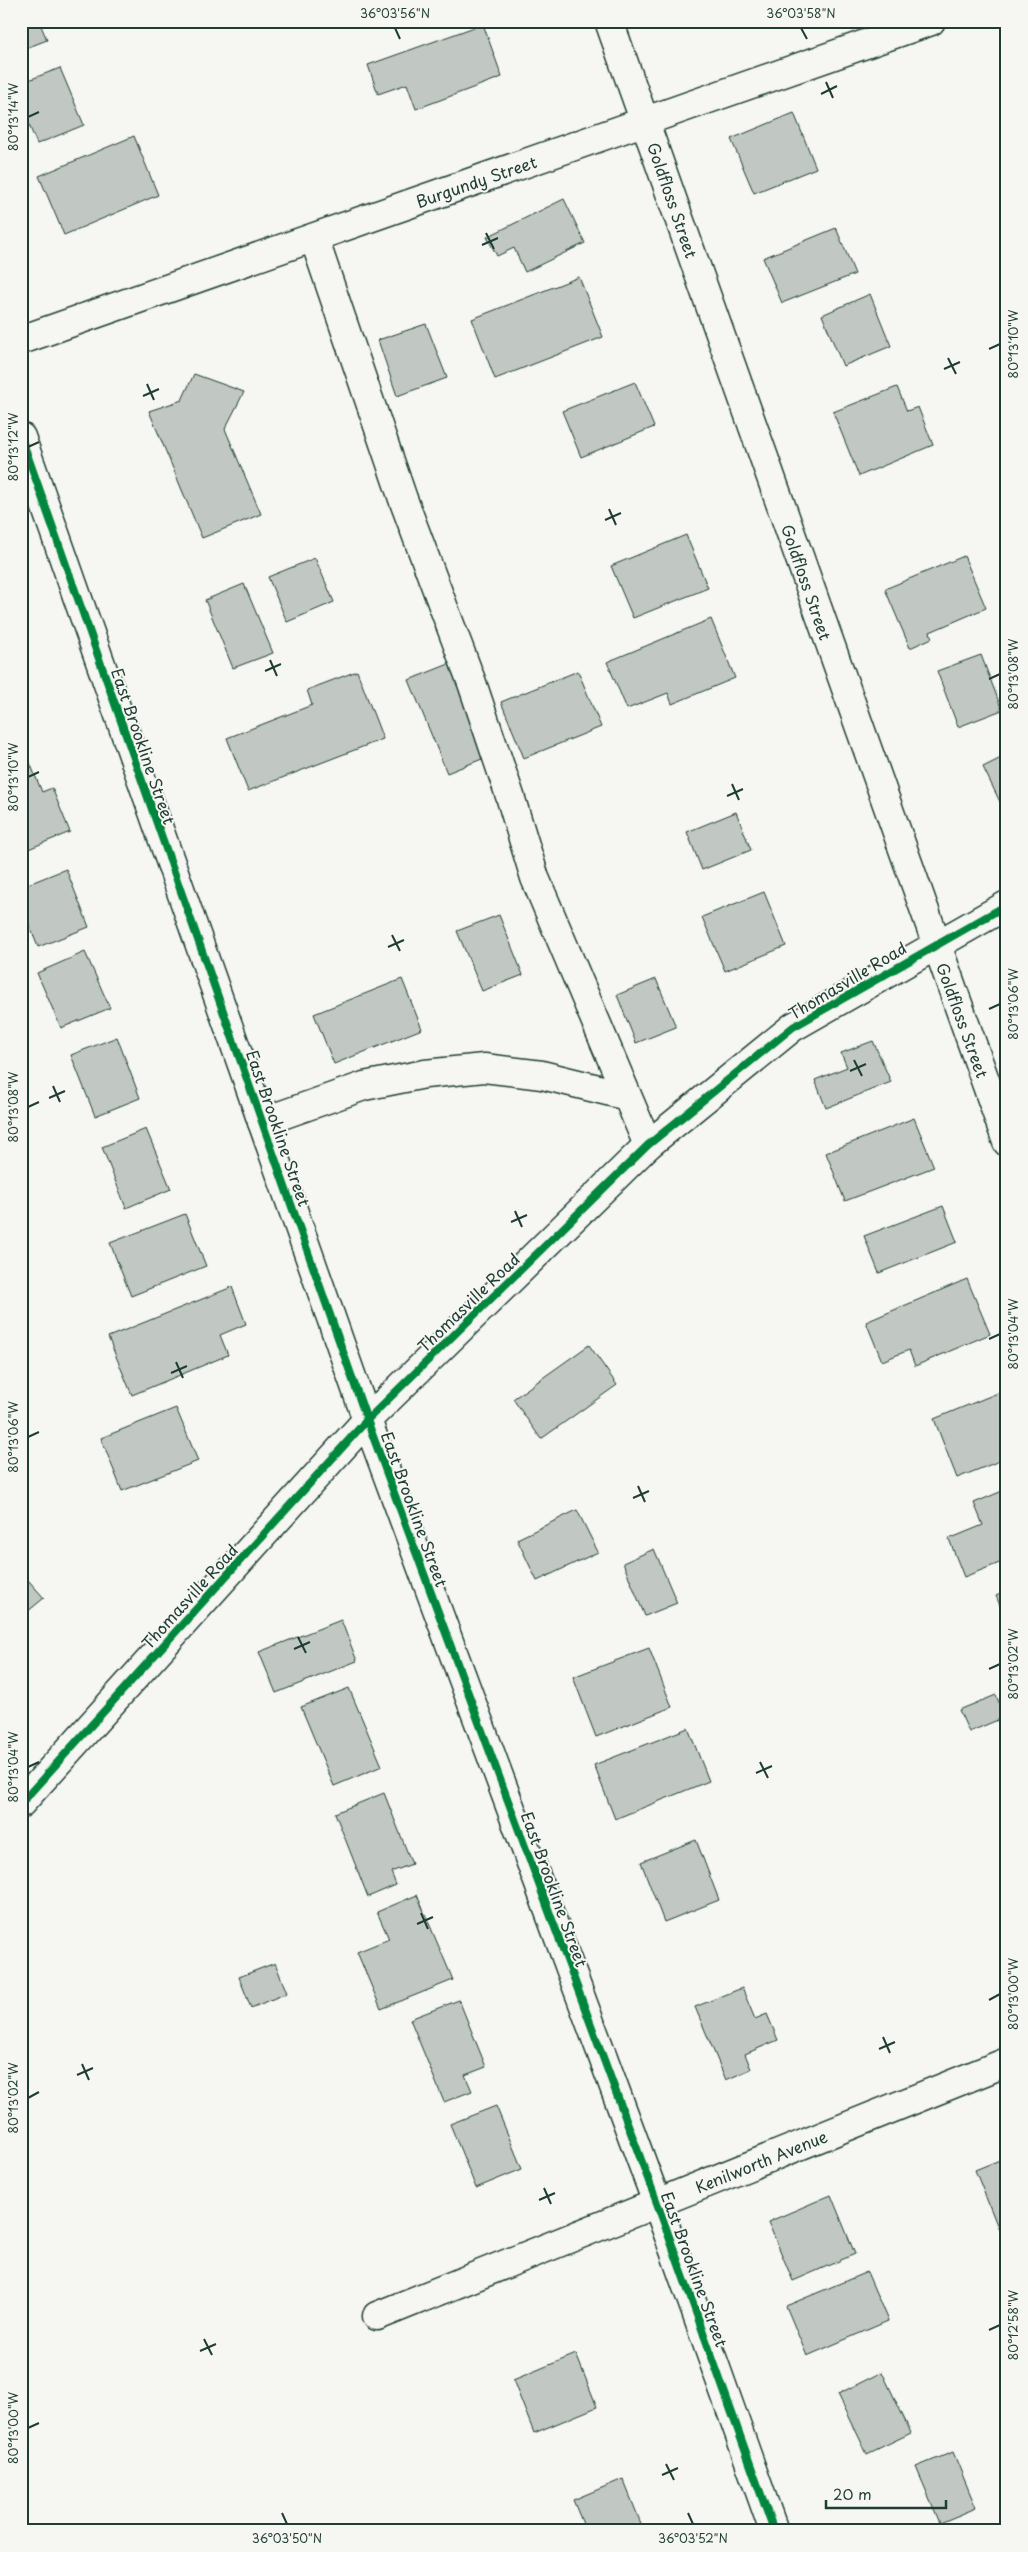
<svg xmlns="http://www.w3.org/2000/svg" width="1028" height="2552" viewBox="0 0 1028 2552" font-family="'Playpen Sans',sans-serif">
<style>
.building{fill:#c1c8c3;stroke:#1f3d34}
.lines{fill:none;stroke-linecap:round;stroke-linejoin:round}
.minor-casing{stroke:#1f3d34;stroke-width:31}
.major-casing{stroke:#1f3d34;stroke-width:31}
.minor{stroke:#f6f6f2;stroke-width:28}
.major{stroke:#f6f6f2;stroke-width:28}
.cycleway-casing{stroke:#f6f6f2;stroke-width:11}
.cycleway{stroke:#00873e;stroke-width:8}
.ticks{fill:none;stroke:#1f3d34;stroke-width:2}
.labels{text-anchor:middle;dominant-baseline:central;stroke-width:4;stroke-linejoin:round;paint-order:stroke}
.street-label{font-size:16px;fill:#1f3d34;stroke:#f6f6f2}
.neatline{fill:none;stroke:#1f3d34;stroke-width:2}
.ticks-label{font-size:12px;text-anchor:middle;fill:#1f3d34}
</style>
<rect width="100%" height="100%" fill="#f6f6f2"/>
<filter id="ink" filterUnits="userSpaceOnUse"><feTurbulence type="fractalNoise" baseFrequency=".02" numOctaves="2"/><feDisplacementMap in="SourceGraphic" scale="10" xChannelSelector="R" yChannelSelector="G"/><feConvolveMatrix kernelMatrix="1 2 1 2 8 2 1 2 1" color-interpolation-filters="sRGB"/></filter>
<g filter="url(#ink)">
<!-- building -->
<g class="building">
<polygon points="21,21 39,21 47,40 21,50"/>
<polygon points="483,24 502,77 416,109 407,84 378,94 368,65"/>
<polygon points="60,68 84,125 37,144 21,106 21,83"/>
<polygon points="794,113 816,168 754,193 731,139"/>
<polygon points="134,136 158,195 64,235 39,176"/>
<polygon points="564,199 585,243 525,272 514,248 497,256 487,237"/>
<polygon points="836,228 855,274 782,303 763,258"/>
<polygon points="579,277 603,337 495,379 472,319"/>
<polygon points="870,294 891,346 843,366 822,315"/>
<polygon points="426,324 447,378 397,396 378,340"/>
<polygon points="194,374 244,392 225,429 261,514 202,538 149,411 182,400"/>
<polygon points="635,382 654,427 581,457 562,411"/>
<polygon points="897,387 907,411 918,407 933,445 859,476 833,412"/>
<polygon points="686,535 708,588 633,618 611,566"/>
<polygon points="964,556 986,608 930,632 932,638 910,648 885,589"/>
<polygon points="315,558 334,602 287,622 268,577"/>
<polygon points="244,584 273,653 233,668 205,600"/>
<polygon points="711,619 735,678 672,704 668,693 627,709 607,662"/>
<polygon points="981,655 1002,710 958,727 937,671"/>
<polygon points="449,664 487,757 447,773 409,680"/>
<polygon points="357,671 383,739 248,791 227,738 312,705 307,690"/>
<polygon points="578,671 601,727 524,758 501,702"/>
<polygon points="23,746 42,792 52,788 70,832 21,852"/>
<polygon points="1007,755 1007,808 1004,810 983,767"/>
<polygon points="736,812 751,850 702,870 687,832"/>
<polygon points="66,869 89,927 38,947 21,904 21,887"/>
<polygon points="764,892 786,946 725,971 702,917"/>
<polygon points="499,915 523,975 482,991 457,931"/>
<polygon points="85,952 110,1008 61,1028 37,973"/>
<polygon points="402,979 422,1029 334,1064 314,1014"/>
<polygon points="656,979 676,1027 636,1043 617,995"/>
<polygon points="117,1037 140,1098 95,1116 71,1055"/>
<polygon points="873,1041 891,1082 826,1108 815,1080 847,1067 841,1053"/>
<polygon points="914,1118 934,1167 845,1201 826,1153"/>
<polygon points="146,1129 171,1189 126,1208 102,1147"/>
<polygon points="943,1206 957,1242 879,1273 864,1236"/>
<polygon points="185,1214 206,1266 131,1296 110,1243"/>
<polygon points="967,1279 990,1334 915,1366 909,1350 882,1361 866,1322"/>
<polygon points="232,1287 246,1324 220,1335 228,1355 132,1395 108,1337"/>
<polygon points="589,1345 617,1385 541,1439 513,1399"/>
<polygon points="1005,1390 1007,1458 957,1478 934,1419"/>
<polygon points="176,1408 198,1461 122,1491 101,1438"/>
<polygon points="1007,1489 1007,1560 964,1577 949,1539 983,1525 974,1503"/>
<polygon points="577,1510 598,1552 537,1581 517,1539"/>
<polygon points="654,1549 677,1603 645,1616 623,1563"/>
<polygon points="21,1572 44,1598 21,1617"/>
<polygon points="1007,1591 1007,1622 996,1596"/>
<polygon points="341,1620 357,1661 276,1693 259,1652"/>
<polygon points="649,1648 672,1707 596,1737 573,1677"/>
<polygon points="349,1688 382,1766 334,1786 301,1707"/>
<polygon points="996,1695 1005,1717 969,1732 959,1710"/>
<polygon points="688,1728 709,1781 615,1819 594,1765"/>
<polygon points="384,1793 412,1864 391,1872 396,1885 368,1897 335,1813"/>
<polygon points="696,1840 719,1900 664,1922 641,1862"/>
<polygon points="417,1895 453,1980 381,2009 357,1952 389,1939 377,1912"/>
<polygon points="275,1963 287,1993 251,2008 239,1977"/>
<polygon points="742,1988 755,2019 767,2014 778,2040 745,2054 751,2069 726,2080 695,2007"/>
<polygon points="459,2000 486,2067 465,2075 472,2091 444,2102 410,2019"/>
<polygon points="496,2106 522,2169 476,2188 450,2124"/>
<polygon points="1007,2157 1007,2246 1006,2247 975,2170"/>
<polygon points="831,2195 855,2254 793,2281 768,2222"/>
<polygon points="867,2272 888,2321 807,2356 786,2306"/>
<polygon points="576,2354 597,2407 534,2433 513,2380"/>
<polygon points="882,2372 911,2433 867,2454 838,2394"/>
<polygon points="953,2452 976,2508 940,2523 916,2467"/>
<polygon points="623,2479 644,2531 586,2531 573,2500"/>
</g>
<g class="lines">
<defs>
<g id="minor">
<polyline points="609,21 1007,1142"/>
<polyline points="314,238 403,499 472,683 510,796 535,878 648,1145"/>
<polyline points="21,340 931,21"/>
<polyline points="21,437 367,1420 657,2203 774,2531"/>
<polyline points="262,1122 364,1086 425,1074 484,1068 542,1075 627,1096"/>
<polyline points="377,2316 1007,2062"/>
</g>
<polyline id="major" points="21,1803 367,1420 648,1145 793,1027 1007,905"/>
</defs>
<!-- minor casing -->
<use href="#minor" class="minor-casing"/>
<!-- major casing -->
<use href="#major" class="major-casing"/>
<!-- minor -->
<use href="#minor" class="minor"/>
<!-- major -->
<use href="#major" class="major"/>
<defs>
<g id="cycleway">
<polyline points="21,437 367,1420 657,2203 774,2531"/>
<polyline points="21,1803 367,1420 648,1145 793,1027 1007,905"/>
</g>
</defs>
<!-- cycleway casing -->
<use href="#cycleway" class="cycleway-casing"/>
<!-- cycleway -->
<use href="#cycleway" class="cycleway"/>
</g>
</g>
<!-- ticks -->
<path class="ticks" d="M395 28 400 39M801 28 807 39M826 82 833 98M821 94 837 86M28 117 39 112M486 233 494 249M482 245 498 238M989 349 1000 344M948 358 956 374M944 369 960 362M147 384 154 400M143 396 159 389M28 447 39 442M609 509 616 525M605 520 621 513M270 660 277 676M265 671 281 664M989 679 1000 674M28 777 39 772M732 784 739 800M727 796 743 789M392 935 400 951M388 947 404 940M989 1009 1000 1004M854 1060 862 1076M850 1071 866 1064M53 1086 60 1102M49 1098 65 1091M28 1107 39 1102M515 1211 522 1227M511 1222 527 1215M989 1339 1000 1334M176 1362 183 1378M171 1373 187 1366M28 1437 39 1432M638 1486 645 1502M633 1498 649 1491M298 1637 306 1653M294 1649 310 1642M989 1669 1000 1664M760 1762 768 1778M28 1767 39 1762M756 1773 772 1766M421 1913 428 1929M417 1924 433 1917M989 2000 1000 1994M883 2037 890 2053M879 2049 895 2042M82 2064 89 2080M77 2075 93 2068M28 2098 39 2092M544 2188 551 2204M539 2200 555 2193M989 2330 1000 2325M204 2339 212 2355M200 2351 216 2344M28 2428 39 2423M666 2464 674 2480M662 2475 678 2468M282 2513 287 2524M688 2513 693 2524"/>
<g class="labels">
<!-- street labels -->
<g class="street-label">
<text transform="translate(476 181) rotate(-19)">Burgundy Street</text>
<text transform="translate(673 200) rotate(71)">Goldfloss Street</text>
<text transform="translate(807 582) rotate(71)">Goldfloss Street</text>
<text transform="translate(144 746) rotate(71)">East Brookline Street</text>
<text transform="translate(847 980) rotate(-31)">Thomasville Road</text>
<text transform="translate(963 1020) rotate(70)">Goldfloss Street</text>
<text transform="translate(279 1128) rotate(71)">East Brookline Street</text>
<text transform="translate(468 1302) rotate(-44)">Thomasville Road</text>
<text transform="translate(415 1509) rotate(70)">East Brookline Street</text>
<text transform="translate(189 1596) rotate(-48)">Thomasville Road</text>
<text transform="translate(555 1889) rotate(70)">East Brookline Street</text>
<text transform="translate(761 2161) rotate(-22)">Kenilworth Avenue</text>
<text transform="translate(695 2269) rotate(70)">East Brookline Street</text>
</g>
</g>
<!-- margin -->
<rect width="1028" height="2552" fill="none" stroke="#f6f6f2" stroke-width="55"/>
<!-- scale -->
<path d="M826 2500v8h120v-8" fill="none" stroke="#1f3d34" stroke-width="2.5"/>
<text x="833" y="2500" font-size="15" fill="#1f3d34" stroke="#f6f6f2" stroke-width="4" paint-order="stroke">20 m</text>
<rect x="28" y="28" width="972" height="2496" class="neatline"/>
<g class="ticks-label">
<text x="395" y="18">36°03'56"N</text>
<text x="801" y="18">36°03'58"N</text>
<text transform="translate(14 117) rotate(-90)" y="4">80°13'14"W</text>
<text transform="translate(1014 344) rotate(-90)" y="4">80°13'10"W</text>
<text transform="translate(14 447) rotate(-90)" y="4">80°13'12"W</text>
<text transform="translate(1014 674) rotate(-90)" y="4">80°13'08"W</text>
<text transform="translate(14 777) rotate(-90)" y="4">80°13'10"W</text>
<text transform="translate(1014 1004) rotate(-90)" y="4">80°13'06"W</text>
<text transform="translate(14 1107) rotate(-90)" y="4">80°13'08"W</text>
<text transform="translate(1014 1334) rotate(-90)" y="4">80°13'04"W</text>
<text transform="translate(14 1437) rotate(-90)" y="4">80°13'06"W</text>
<text transform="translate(1014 1664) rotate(-90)" y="4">80°13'02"W</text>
<text transform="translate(14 1767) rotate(-90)" y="4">80°13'04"W</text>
<text transform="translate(1014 1994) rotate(-90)" y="4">80°13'00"W</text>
<text transform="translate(14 2098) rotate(-90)" y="4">80°13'02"W</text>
<text transform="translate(1014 2325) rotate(-90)" y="4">80°12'58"W</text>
<text transform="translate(14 2428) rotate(-90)" y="4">80°13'00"W</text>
<text x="287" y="2543">36°03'50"N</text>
<text x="693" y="2543">36°03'52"N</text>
</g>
</svg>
